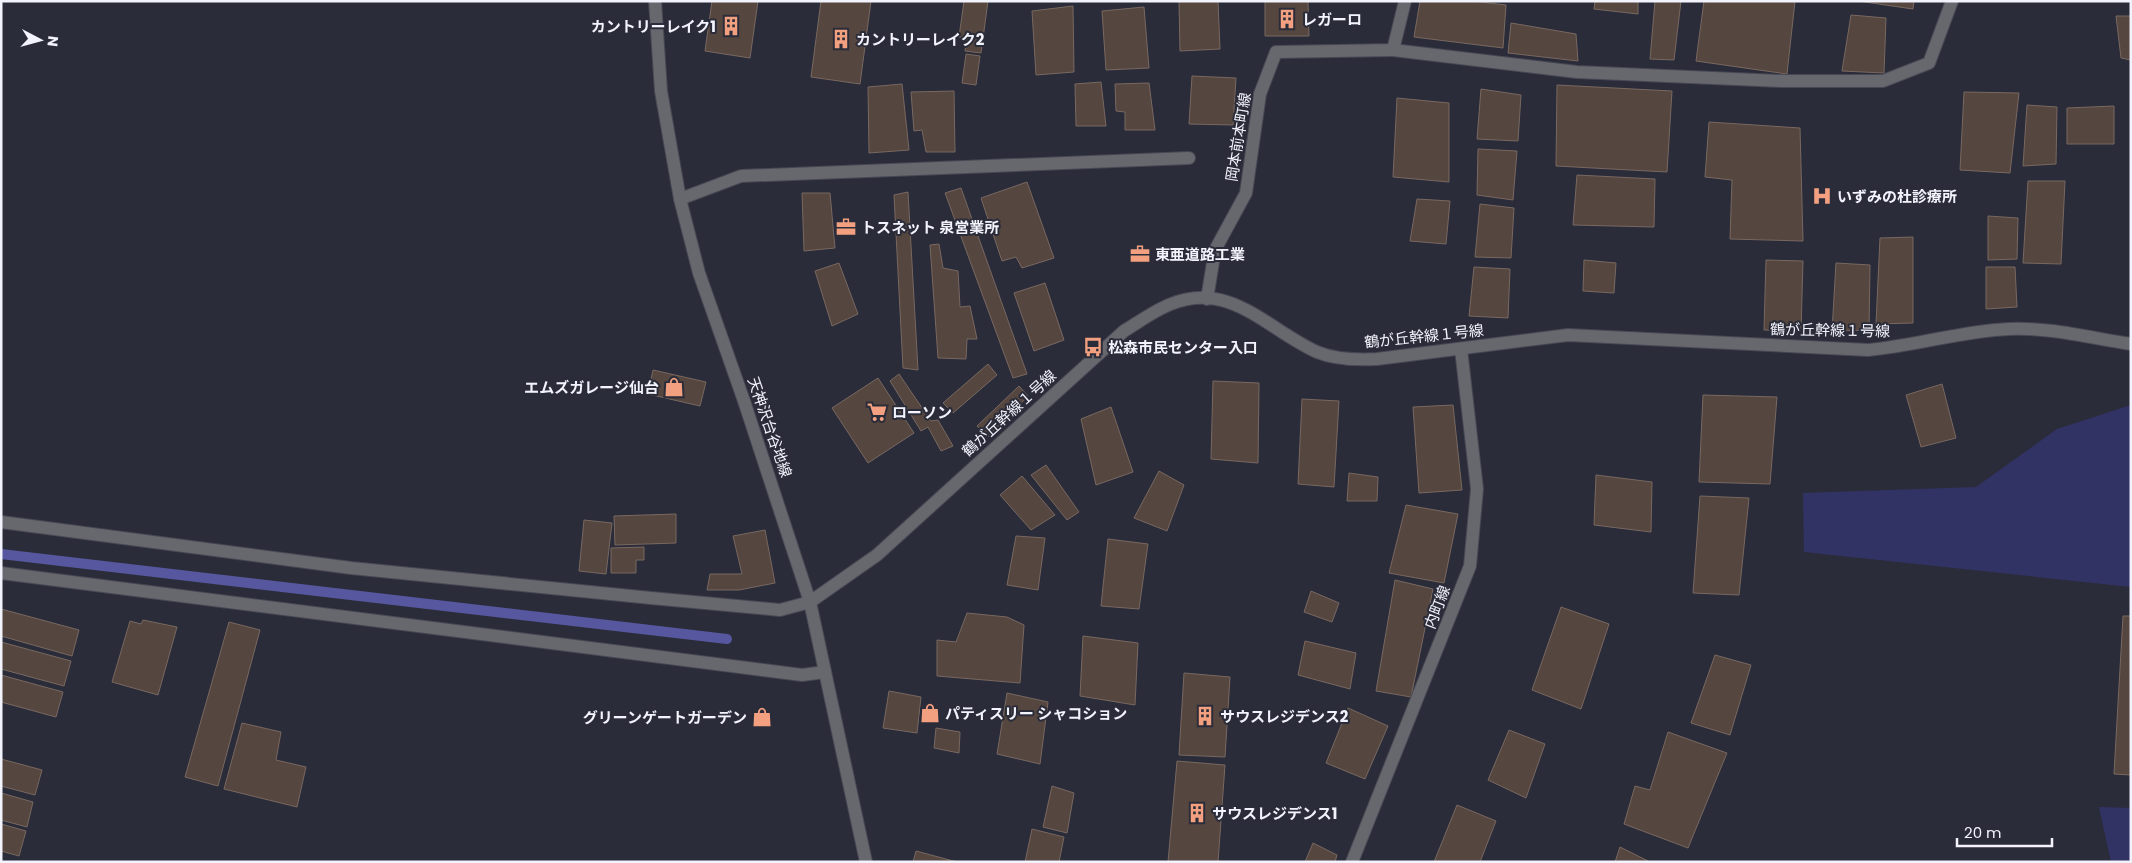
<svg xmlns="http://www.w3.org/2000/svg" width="2132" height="863" viewBox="0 0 2132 863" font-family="Poppins,'Noto Sans JP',sans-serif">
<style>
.green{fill:#323365}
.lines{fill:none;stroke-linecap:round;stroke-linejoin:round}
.stream{stroke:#56579e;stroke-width:10}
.building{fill:#554640;stroke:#786861}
.service-casing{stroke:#474854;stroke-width:14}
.minor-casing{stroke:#474854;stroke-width:14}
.tertiary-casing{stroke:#474854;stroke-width:14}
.service{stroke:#67686e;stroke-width:12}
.minor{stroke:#67686e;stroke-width:12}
.tertiary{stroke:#67686e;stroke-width:12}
.labels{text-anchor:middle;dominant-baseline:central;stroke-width:4;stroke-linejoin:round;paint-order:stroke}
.poi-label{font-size:15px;font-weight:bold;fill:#f2f3fc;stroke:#2b2c39;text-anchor:start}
.street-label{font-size:15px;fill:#f2f3fc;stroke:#2b2c39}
</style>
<rect width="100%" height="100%" fill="#2b2c39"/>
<!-- green -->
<g class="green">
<polygon points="2131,405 2131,587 1804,552 1803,493 1976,487 2057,429"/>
<polygon points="2099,807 2131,808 2131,862 2111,862"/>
</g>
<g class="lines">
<!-- stream -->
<polyline class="stream" points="1,554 727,639"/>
</g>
<!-- building -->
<g class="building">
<polygon points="712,1 758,1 750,58 705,51"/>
<polygon points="821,1 871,1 860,84 811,77"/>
<polygon points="964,1 988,1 981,53 965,51 967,38 959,37"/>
<polygon points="1179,1 1218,1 1220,49 1180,51"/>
<polygon points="1265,1 1308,1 1309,36 1265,36"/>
<polygon points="1420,1 1472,1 1506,5 1503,48 1414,37"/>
<polygon points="1595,1 1638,1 1638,14 1594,9"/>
<polygon points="1655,1 1681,1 1674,60 1650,59"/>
<polygon points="1704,1 1795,1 1787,74 1696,61"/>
<polygon points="1858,1 1914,1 1913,9"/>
<polygon points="1073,6 1074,72 1036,75 1032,11"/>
<polygon points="1144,7 1149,68 1106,70 1102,11"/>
<polygon points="1851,15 1886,18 1884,73 1842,71"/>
<polygon points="2116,16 2131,16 2131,60 2121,58"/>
<polygon points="1511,23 1576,34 1578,61 1508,53"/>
<polygon points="966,54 980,56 976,85 962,83"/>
<polygon points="1192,76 1236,78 1233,125 1189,124"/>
<polygon points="1101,82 1106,126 1076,126 1075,84"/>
<polygon points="1149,83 1155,130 1125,130 1125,112 1116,111 1115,84"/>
<polygon points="902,84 909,150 869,153 868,87"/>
<polygon points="1557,85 1672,91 1667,172 1556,166"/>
<polygon points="1481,89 1521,95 1518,141 1477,139"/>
<polygon points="954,91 955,152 926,152 922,130 914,131 911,92"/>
<polygon points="1964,92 2019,93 2010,173 1960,170"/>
<polygon points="1397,98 1449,103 1449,182 1393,177"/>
<polygon points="2027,105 2057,107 2056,164 2023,166"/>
<polygon points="2114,106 2114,144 2067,144 2067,108"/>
<polygon points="1709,122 1800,128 1803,241 1730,239 1732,180 1705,177"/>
<polygon points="1478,149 1517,151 1513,200 1477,195"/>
<polygon points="1577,175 1655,179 1654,227 1573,225"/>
<polygon points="2028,181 2065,181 2061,264 2023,263"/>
<polygon points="1027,182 1054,258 1022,268 1016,257 1002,261 981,198"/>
<polygon points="961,188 1027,374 1013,378 945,193"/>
<polygon points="908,192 918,370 903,368 894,195"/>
<polygon points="802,193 830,193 835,248 804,251"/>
<polygon points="1417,199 1450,201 1446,244 1410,241"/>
<polygon points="1480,204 1514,208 1511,258 1475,257"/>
<polygon points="1988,216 2018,218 2017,259 1988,260"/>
<polygon points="1913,237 1913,323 1876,324 1880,238"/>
<polygon points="939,244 943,268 958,271 960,307 970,306 977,339 967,339 966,359 938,358 930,245"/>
<polygon points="1584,260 1616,263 1614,293 1583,291"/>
<polygon points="1766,260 1803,261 1801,331 1764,330"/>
<polygon points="839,263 858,314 832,326 815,271"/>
<polygon points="1836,263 1870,265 1869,330 1832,331"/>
<polygon points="1474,267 1510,269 1508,318 1469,316"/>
<polygon points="1986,267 2015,267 2017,307 1986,309"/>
<polygon points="1045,283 1064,340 1034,351 1014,293"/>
<polygon points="988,364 997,375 953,413 943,403"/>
<polygon points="653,370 706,382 700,406 648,394"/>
<polygon points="899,374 931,421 938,420 953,446 941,451 928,427 921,431 890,381"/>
<polygon points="878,378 914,433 868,463 832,408"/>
<polygon points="1213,381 1259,383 1258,463 1211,459"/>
<polygon points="1942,384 1956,438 1921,447 1906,395"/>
<polygon points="1019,386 1028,396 988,437 977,426"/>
<polygon points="1703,395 1777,397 1770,484 1699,482"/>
<polygon points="1302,399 1339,401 1334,487 1298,484"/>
<polygon points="1453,405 1462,490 1419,493 1413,407"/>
<polygon points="1111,407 1133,472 1096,485 1081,419"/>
<polygon points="1046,465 1079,512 1067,520 1031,475"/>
<polygon points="1159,471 1184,485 1167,531 1134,518"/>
<polygon points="1349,473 1378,477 1377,501 1347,501"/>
<polygon points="1596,475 1652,482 1651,532 1594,525"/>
<polygon points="1022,476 1055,515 1031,530 1000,495"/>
<polygon points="1700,496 1749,498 1739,595 1693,593"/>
<polygon points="1406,505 1458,514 1444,583 1389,573"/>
<polygon points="676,514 676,543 615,545 614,516"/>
<polygon points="584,520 612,523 606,574 579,571"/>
<polygon points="765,530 775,583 739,590 707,590 710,574 742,574 733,536"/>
<polygon points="1016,536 1045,538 1038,590 1007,585"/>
<polygon points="1108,539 1148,544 1139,609 1101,606"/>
<polygon points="644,547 644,560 636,560 636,573 611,573 611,548"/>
<polygon points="1395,580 1433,589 1411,697 1376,691"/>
<polygon points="1311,591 1339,603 1332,622 1304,612"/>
<polygon points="1561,607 1609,624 1581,709 1532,690"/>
<polygon points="1,609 79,630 72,656 1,636"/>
<polygon points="967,613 1007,617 1024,625 1020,683 937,676 937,640 956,642"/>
<polygon points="2123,616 2131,616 2131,775 2114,774"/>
<polygon points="143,620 177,627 158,695 112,682 130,621 141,624"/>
<polygon points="229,622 260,630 218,786 185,777"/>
<polygon points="1083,636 1138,643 1135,705 1080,696"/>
<polygon points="1305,641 1356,653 1350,689 1298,675"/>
<polygon points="1,642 71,661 64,686 1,669"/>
<polygon points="1715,655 1751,665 1730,735 1691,723"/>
<polygon points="1184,673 1230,677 1225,757 1179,755"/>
<polygon points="1,675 63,692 56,717 1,702"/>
<polygon points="889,691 921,697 917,733 883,728"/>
<polygon points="1007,693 1048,702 1040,764 997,754"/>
<polygon points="1348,708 1388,726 1365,779 1326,763"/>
<polygon points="242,723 281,732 276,760 306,767 297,807 224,789"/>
<polygon points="936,728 960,732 959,753 934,748"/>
<polygon points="1509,730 1545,744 1526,798 1488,780"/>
<polygon points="1668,732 1727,753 1688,848 1624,824 1635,786 1650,790"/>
<polygon points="1,759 42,770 35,795 1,786"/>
<polygon points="1177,761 1225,765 1218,862 1168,862"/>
<polygon points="1052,786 1074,793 1067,833 1043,827"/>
<polygon points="1,793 33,802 27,827 1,820"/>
<polygon points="1457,805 1496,821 1480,862 1434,862"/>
<polygon points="1,824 26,831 19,856 1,851"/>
<polygon points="1032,829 1064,837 1059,862 1025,862"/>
<polygon points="1313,843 1337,855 1335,862 1305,862"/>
<polygon points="1620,847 1650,862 1615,862"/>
<polygon points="916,851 957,862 913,862"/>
</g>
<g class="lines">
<defs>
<polyline id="service" points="680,199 741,176 1189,158"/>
<g id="minor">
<polyline points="1393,50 1577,72 1782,81 1883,81 1929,63 1952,1"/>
<polyline points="1207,299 1215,250 1246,193 1260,94 1276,52 1393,50 1405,1"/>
<polyline points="1,522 351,568 651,598 780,610 810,602"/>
<polyline points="1,573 802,675 825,672"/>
<polyline points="1352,862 1470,566 1477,489 1461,349"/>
</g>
<g id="tertiary">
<polyline points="655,1 661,91 680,199 699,273 744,401 810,602 866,862"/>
<path d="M810 602 877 555 1124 331C1139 322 1155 310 1171 304 1231 280 1269 331 1317 352 1336 360 1358 360 1377 359L1568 335 1868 350C1915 346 1961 331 2009 329 2050 327 2090 338 2131 344"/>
</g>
</defs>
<!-- service casing -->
<use href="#service" class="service-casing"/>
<!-- minor casing -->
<use href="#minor" class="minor-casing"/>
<!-- tertiary casing -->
<use href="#tertiary" class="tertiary-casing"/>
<!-- service -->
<use href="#service" class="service"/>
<!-- minor -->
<use href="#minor" class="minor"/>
<!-- tertiary -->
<use href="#tertiary" class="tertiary"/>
</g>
<!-- icons -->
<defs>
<symbol id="building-bare" viewBox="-9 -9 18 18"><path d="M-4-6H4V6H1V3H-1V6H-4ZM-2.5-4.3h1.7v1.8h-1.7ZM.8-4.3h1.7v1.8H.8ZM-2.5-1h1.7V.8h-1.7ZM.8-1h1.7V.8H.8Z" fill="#f2a07f" stroke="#2b2c39" stroke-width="2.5" paint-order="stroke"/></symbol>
<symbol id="hospital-bare" viewBox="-9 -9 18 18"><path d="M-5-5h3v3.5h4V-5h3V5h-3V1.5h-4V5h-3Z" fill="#f2a07f" stroke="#2b2c39" stroke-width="2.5" paint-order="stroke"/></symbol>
<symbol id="office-bare" viewBox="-9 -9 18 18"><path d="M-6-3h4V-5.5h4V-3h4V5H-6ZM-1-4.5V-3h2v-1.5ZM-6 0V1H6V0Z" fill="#f2a07f" stroke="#2b2c39" stroke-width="2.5" paint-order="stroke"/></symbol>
<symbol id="bus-bare" viewBox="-9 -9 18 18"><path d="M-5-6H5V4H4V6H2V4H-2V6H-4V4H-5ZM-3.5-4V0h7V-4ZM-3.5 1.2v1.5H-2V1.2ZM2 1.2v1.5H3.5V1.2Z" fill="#f2a07f" stroke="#2b2c39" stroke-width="2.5" paint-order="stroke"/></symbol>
<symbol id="shop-bare" viewBox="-9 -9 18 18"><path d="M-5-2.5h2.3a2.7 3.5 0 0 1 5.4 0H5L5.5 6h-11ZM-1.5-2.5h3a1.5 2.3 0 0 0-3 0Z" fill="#f2a07f" stroke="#2b2c39" stroke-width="2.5" paint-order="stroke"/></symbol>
<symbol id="supermarket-bare" viewBox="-9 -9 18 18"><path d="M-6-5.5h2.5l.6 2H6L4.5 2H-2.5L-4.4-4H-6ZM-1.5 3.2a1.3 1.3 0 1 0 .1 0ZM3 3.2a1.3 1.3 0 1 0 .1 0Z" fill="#f2a07f" stroke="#2b2c39" stroke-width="2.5" paint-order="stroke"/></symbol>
</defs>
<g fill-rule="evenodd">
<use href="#building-bare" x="1273" y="5" width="28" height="28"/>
<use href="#building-bare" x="717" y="12" width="28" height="28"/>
<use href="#building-bare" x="827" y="25" width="28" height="28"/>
<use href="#hospital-bare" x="1808" y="182" width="28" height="28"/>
<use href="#office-bare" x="832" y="213" width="28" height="28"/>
<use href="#office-bare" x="1126" y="240" width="28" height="28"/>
<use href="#bus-bare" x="1079" y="333" width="28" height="28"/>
<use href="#shop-bare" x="660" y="373" width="28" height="28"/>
<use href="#supermarket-bare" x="863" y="398" width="28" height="28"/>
<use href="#shop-bare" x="916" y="699" width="28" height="28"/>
<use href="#building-bare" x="1191" y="702" width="28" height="28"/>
<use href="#shop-bare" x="748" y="703" width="28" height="28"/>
<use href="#building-bare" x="1183" y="799" width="28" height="28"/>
</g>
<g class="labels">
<!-- poi labels -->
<g class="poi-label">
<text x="1302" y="19">レガーロ</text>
<text x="716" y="26" text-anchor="end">カントリーレイク1</text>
<text x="856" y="39">カントリーレイク2</text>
<text x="1837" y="196">いずみの杜診療所</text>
<text x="861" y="227">トスネット 泉営業所</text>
<text x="1155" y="254">東亜道路工業</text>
<text x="1108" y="347">松森市民センター入口</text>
<text x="659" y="387" text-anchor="end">エムズガレージ仙台</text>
<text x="892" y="412">ローソン</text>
<text x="945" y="713">パティスリー シャコション</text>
<text x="1220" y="716">サウスレジデンス2</text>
<text x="747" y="717" text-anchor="end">グリーンゲートガーデン</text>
<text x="1212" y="813">サウスレジデンス1</text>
</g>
<!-- street labels -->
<g class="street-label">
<text transform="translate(1238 137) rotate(-81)">岡本前本町線</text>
<text transform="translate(1830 330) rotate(1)">鶴が丘幹線１号線</text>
<text transform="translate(1424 336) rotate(-6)">鶴が丘幹線１号線</text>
<text transform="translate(1009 413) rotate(-42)">鶴が丘幹線１号線</text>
<text transform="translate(770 427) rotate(71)">天神沢台谷地線</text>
<text transform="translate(1437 607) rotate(-69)">内町線</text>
</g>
</g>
<!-- border -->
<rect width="2132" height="863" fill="none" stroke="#f2f3fc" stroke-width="5"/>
<!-- north arrow -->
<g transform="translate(40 40) rotate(96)" stroke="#2b2c39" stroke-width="4" paint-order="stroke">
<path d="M0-4L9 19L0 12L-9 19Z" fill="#f2f3fc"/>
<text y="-8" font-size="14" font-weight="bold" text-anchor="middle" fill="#f2f3fc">N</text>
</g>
<!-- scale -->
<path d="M1957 838v8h95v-8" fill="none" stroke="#f2f3fc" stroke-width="2.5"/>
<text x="1964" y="838" font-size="15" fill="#f2f3fc" stroke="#2b2c39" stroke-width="4" paint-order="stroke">20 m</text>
</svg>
